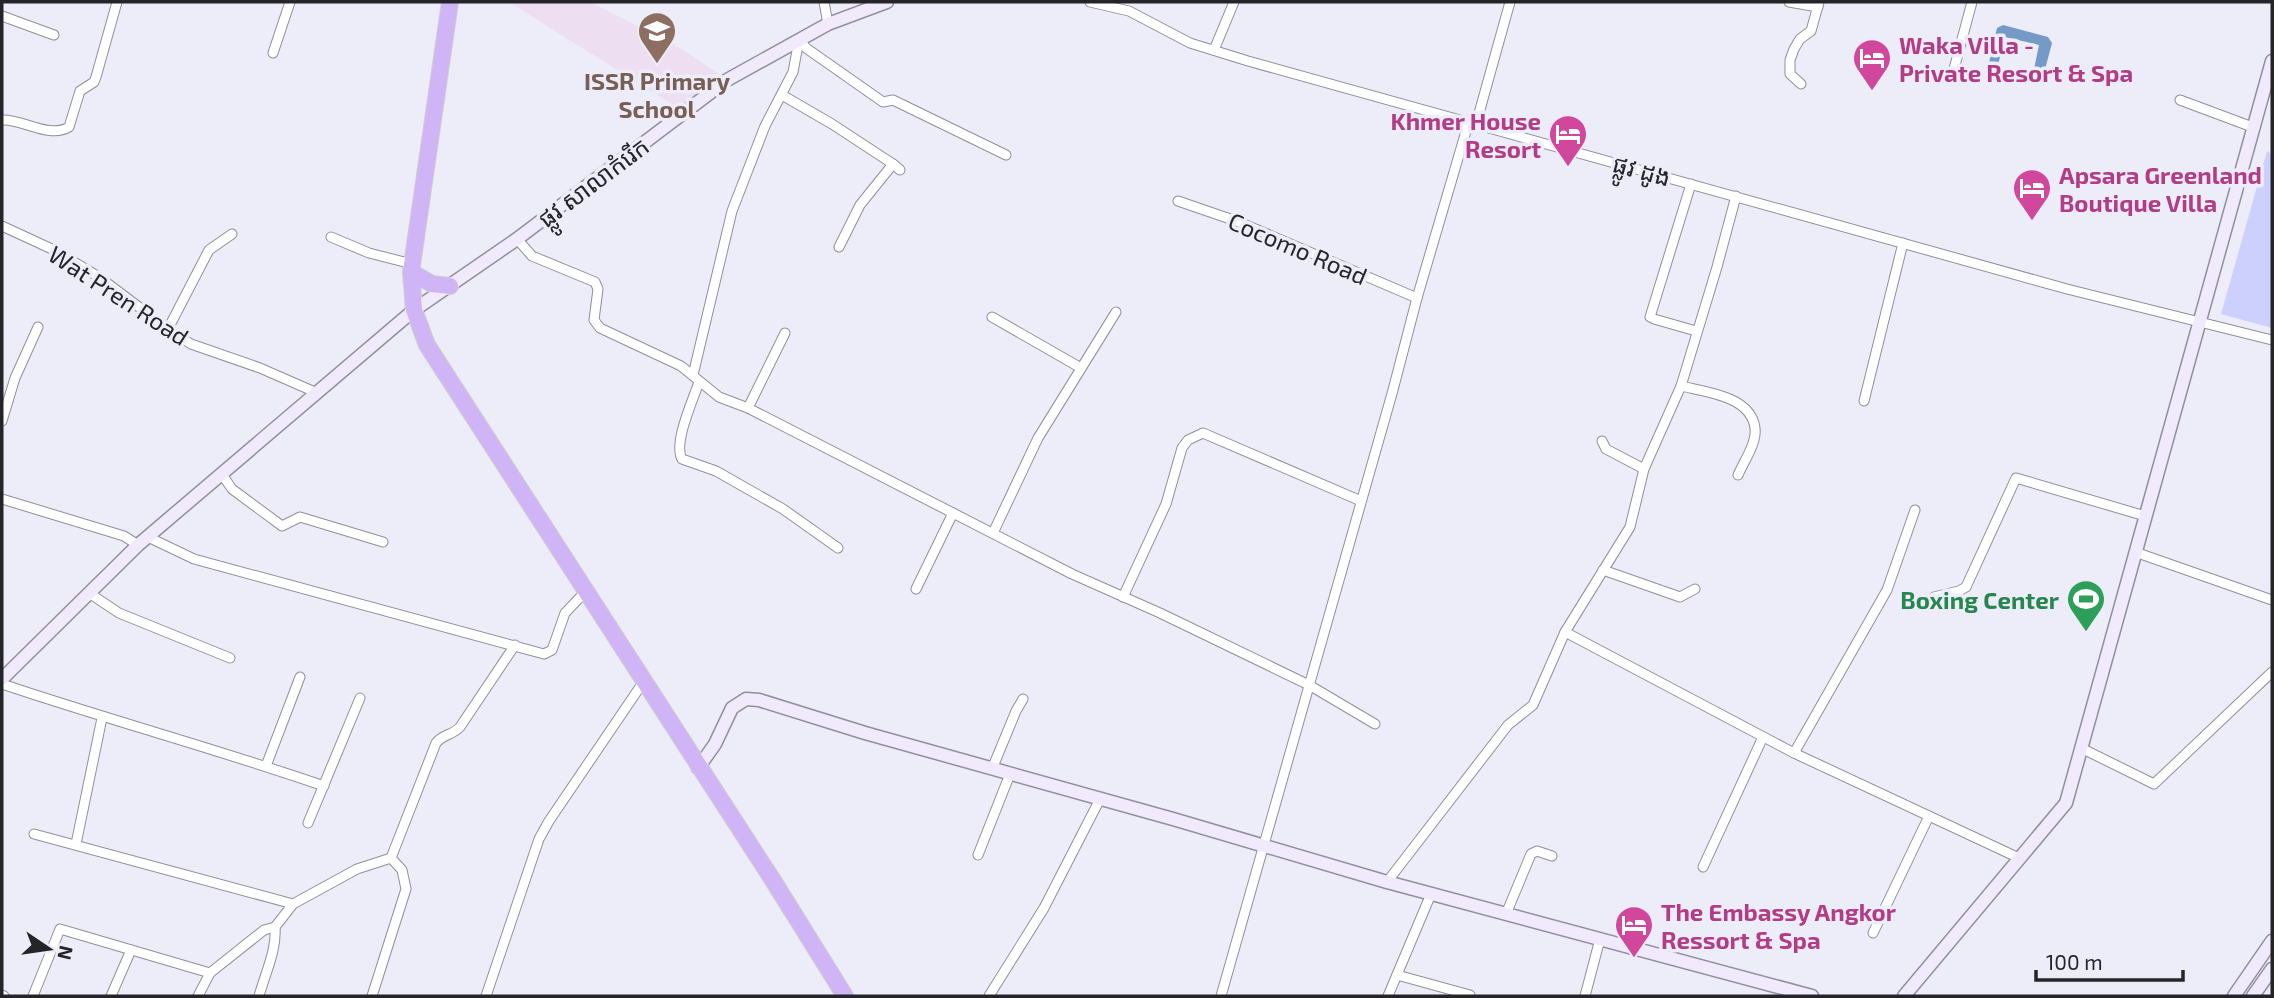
<svg xmlns="http://www.w3.org/2000/svg" width="2274" height="998" viewBox="0 0 2274 998" font-family="'Exo 2','Noto Sans Khmer',sans-serif">
<style>
.education{fill:#eddef1}
.green{fill:#cdd0fc}
.water{fill:#759ac8}
.lines{fill:none;stroke-linecap:round;stroke-linejoin:round}
.street-casing{stroke:#90909c;stroke-width:11}
.secondary-casing{stroke:#90909c;stroke-width:15}
.highway-casing{stroke:#cfcfd0;stroke-width:18}
.street{stroke:#fff;stroke-width:9}
.secondary{stroke:#f1e9fc;stroke-width:12}
.highway{stroke:#cfb5f6;stroke-width:16}
.labels{text-anchor:middle;dominant-baseline:central;stroke-width:7;stroke-linejoin:round;paint-order:stroke}
.hotel-label{font-size:24px;font-weight:bold;fill:#b23c85;stroke:#ecedf9;text-anchor:start}
.education-label{font-size:24px;font-weight:bold;fill:#785e54;stroke:#ecedf9}
.street-label{font-size:24px;fill:#242429;stroke:#ecedf9}
.leisure-label{font-size:24px;font-weight:bold;fill:#27864d;stroke:#ecedf9;text-anchor:end}
</style>
<rect width="100%" height="100%" fill="#ecedf9"/>
<!-- education -->
<polygon class="education" points="509,2 590,2 682,49 727,80 686,113"/>
<!-- green -->
<polygon class="green" points="2267,151 2272,154 2272,328 2221,314"/>
<!-- water -->
<polygon class="water" points="2003,25 2048,37 2052,43 2043,77 2033,74 2039,45 2005,37 1998,65 1989,63 1997,28"/>
<g class="lines">
<defs>
<g id="street">
<polyline points="824,2 828,24"/>
<polyline points="1090,2 1129,11 1190,43 1248,61 2067,289 2272,340"/>
<polyline points="1789,2 1818,7"/>
<polyline points="2,16 54,35"/>
<polyline points="800,40 806,48 883,102 893,100 1006,155"/>
<polyline points="1214,50 1234,2"/>
<polyline points="273,53 290,2"/>
<polyline points="1954,69 1972,2"/>
<polyline points="1801,84 1790,74 1790,60 1794,49 1800,39 1811,31 1819,2"/>
<polyline points="782,95 832,124 893,164"/>
<polyline points="2180,100 2255,128"/>
<path d="M2 120C24 119 49 139 69 127L80 91 94 82 96 77 117 2"/>
<polyline points="1476,124 1510,2"/>
<polyline points="1178,201 1239,222 1417,298"/>
<polyline points="2,226 54,250 99,277 168,329 191,344 260,368 315,392"/>
<polyline points="331,237 369,253 412,264"/>
<polyline points="517,239 532,256 595,282 598,289 594,320 600,328 681,366 719,397 748,408 1072,574 1160,613 1309,685 1375,724"/>
<polyline points="839,247 860,205 893,164 900,170"/>
<polyline points="992,317 1081,368"/>
<polyline points="1650,317 1691,184"/>
<polyline points="1654,319 1696,331"/>
<polyline points="168,329 209,250 232,234"/>
<polyline points="693,375 732,211 765,126 793,72 799,40"/>
<path d="M699 382C693 400 673 443 682 459L716 471 783 509 838 548"/>
<path d="M1681 386C1706 392 1751 396 1755 428 1757 443 1744 461 1738 475"/>
<polyline points="1864,401 1903,243"/>
<polyline points="748,408 785,333"/>
<polyline points="2,421 15,378 38,327"/>
<polyline points="1602,441 1606,449 1644,469"/>
<polyline points="221,473 232,489 282,526 300,517 383,542"/>
<polyline points="2,499 124,536 138,545"/>
<polyline points="993,533 1038,438 1116,312"/>
<polyline points="148,537 194,559 544,654 552,650 565,613 585,592"/>
<polyline points="2135,552 2272,600"/>
<polyline points="1603,570 1680,597 1695,589"/>
<polyline points="916,589 953,513"/>
<polyline points="89,593 119,613 230,658"/>
<polyline points="1123,597 1166,504 1182,448 1188,440 1203,433 1361,501"/>
<polyline points="1934,597 1959,591 1966,587 2016,478 2145,516"/>
<polyline points="1565,632 1794,753 2019,858"/>
<path d="M2 684C109 720 217 749 324 786"/>
<polyline points="2081,748 2154,784 2272,672"/>
<polyline points="1794,753 1887,590 1915,510"/>
<polyline points="266,766 300,677"/>
<polyline points="992,769 1016,711 1023,699"/>
<polyline points="308,823 360,698"/>
<polyline points="34,834 293,904"/>
<polyline points="76,844 102,718"/>
<polyline points="978,855 1010,774"/>
<path d="M391 858 436 743C443 734 453 735 460 727L515 645"/>
<polyline points="1703,867 1763,737"/>
<polyline points="1387,882 1508,725 1533,705 1565,632 1630,527 1644,469 1681,386 1717,267 1736,196"/>
<polyline points="1506,914 1531,854 1537,851 1552,856"/>
<polyline points="1873,933 1929,816"/>
<polyline points="1397,975 1470,995"/>
<polyline points="2,995 4,996"/>
<polyline points="33,996 60,929 210,973"/>
<polyline points="111,996 131,950"/>
<polyline points="198,996 210,973 264,930 275,927 293,904 357,869 391,858 402,870 406,889 372,996"/>
<path d="M259 996C265 974 277 950 275 927"/>
<polyline points="486,996 539,839 549,821 644,681"/>
<polyline points="989,996 1044,908 1100,799"/>
<polyline points="1221,996 1393,390 1417,298 1469,121"/>
<polyline points="1388,996 1431,894"/>
<polyline points="1585,996 1600,939"/>
</g>
<g id="secondary">
<polyline points="2,679 138,545 414,310 517,239 727,80 828,24 887,2"/>
<polyline points="698,768 715,744 732,708 746,699 759,700 865,733 1173,819 1387,882 1812,996"/>
<polyline points="1904,996 2066,803 2272,61"/>
<polyline points="2234,996 2272,941"/>
<polyline points="2253,996 2272,969"/>
</g>
<g id="highway">
<polyline points="450,2 411,272 414,310 427,345 774,882 845,996"/>
<polyline points="411,272 432,284 450,286"/>
</g>
</defs>
<!-- street casing -->
<use href="#street" class="street-casing"/>
<!-- secondary casing -->
<use href="#secondary" class="secondary-casing"/>
<!-- highway casing -->
<use href="#highway" class="highway-casing"/>
<!-- street -->
<use href="#street" class="street"/>
<!-- secondary -->
<use href="#secondary" class="secondary"/>
<!-- highway -->
<use href="#highway" class="highway"/>
</g>
<!-- icons -->
<defs>
<symbol id="school-pin" viewBox="-11 -11 22 30"><path d="M0 17L-7.5 6A9.5 9.5 0 1 1 7.5 6Z" fill="#8d6e63" stroke="#ecedf9"/><path d="M0-5L7-2L0 1L-7-2ZM-4 1L0 2.5L4 1V4Q0 6-4 4Z" fill="#fff"/></symbol>
<symbol id="hotel-pin" viewBox="-11 -11 22 30"><path d="M0 17L-7.5 6A9.5 9.5 0 1 1 7.5 6Z" fill="#d1479c" stroke="#ecedf9"/><path d="M-6-4.5h1.5V1H6V5H4.5V3h-9V5H-6ZM-4 0a1.8 1.8 0 1 1 3.6 0ZM.5 0V-2.5h3Q6-2.5 6 0Z" fill="#fff"/></symbol>
<symbol id="stadium-pin" viewBox="-11 -11 22 30"><path d="M0 17L-7.5 6A9.5 9.5 0 1 1 7.5 6Z" fill="#2e9e5b" stroke="#ecedf9"/><path d="M0-5a6.5 5 0 1 0 0 10a6.5 5 0 1 0 0-10ZM-3.5-1.8h7v3.6h-7Z" fill="#fff"/></symbol>
</defs>
<g fill-rule="evenodd">
<use href="#school-pin" x="635" y="9" width="44" height="60"/>
<use href="#hotel-pin" x="1850" y="36" width="44" height="60"/>
<use href="#hotel-pin" x="1546" y="112" width="44" height="60"/>
<use href="#hotel-pin" x="2010" y="166" width="44" height="60"/>
<use href="#stadium-pin" x="2064" y="577" width="44" height="60"/>
<use href="#hotel-pin" x="1612" y="903" width="44" height="60"/>
</g>
<g class="labels">
<!-- hotel labels -->
<g class="hotel-label">
<text x="1899" y="44">Waka Villa -<tspan x="1899" dy="28">Private Resort &amp; Spa</tspan></text>
<text x="1541" y="120" text-anchor="end">Khmer House<tspan x="1541" dy="28">Resort</tspan></text>
<text x="2059" y="174">Apsara Greenland<tspan x="2059" dy="28">Boutique Villa</tspan></text>
<text x="1661" y="911">The Embassy Angkor<tspan x="1661" dy="28">Ressort &amp; Spa</tspan></text>
</g>
<!-- education labels -->
<g class="education-label">
<text x="657" y="80">ISSR Primary<tspan x="657" dy="28">School</tspan></text>
</g>
<!-- street labels -->
<g class="street-label">
<text transform="translate(1642 170) rotate(15)">ផ្លូវ ដូង</text>
<text transform="translate(593 182) rotate(-37)">ផ្លូវ សាលាកំរើក</text>
<text transform="translate(1298 248) rotate(23)">Cocomo Road</text>
<text transform="translate(119 295) rotate(33)">Wat Pren Road</text>
</g>
<!-- leisure labels -->
<g class="leisure-label">
<text x="2059" y="599">Boxing Center</text>
</g>
</g>
<!-- border -->
<rect width="2274" height="998" fill="none" stroke="#242429" stroke-width="7"/>
<!-- north arrow -->
<g transform="translate(49 949) rotate(103)" stroke="#ecedf9" stroke-width="5" paint-order="stroke">
<path d="M0-5L12 26L0 18L-12 26Z" fill="#242429"/>
<text y="-10" font-size="19" font-weight="bold" text-anchor="middle" fill="#242429">N</text>
</g>
<!-- scale -->
<path d="M2036 970v10h147v-10" fill="none" stroke="#242429" stroke-width="3.5"/>
<text x="2046" y="970" font-size="21" fill="#242429" stroke="#ecedf9" stroke-width="5" paint-order="stroke">100 m</text>
</svg>
